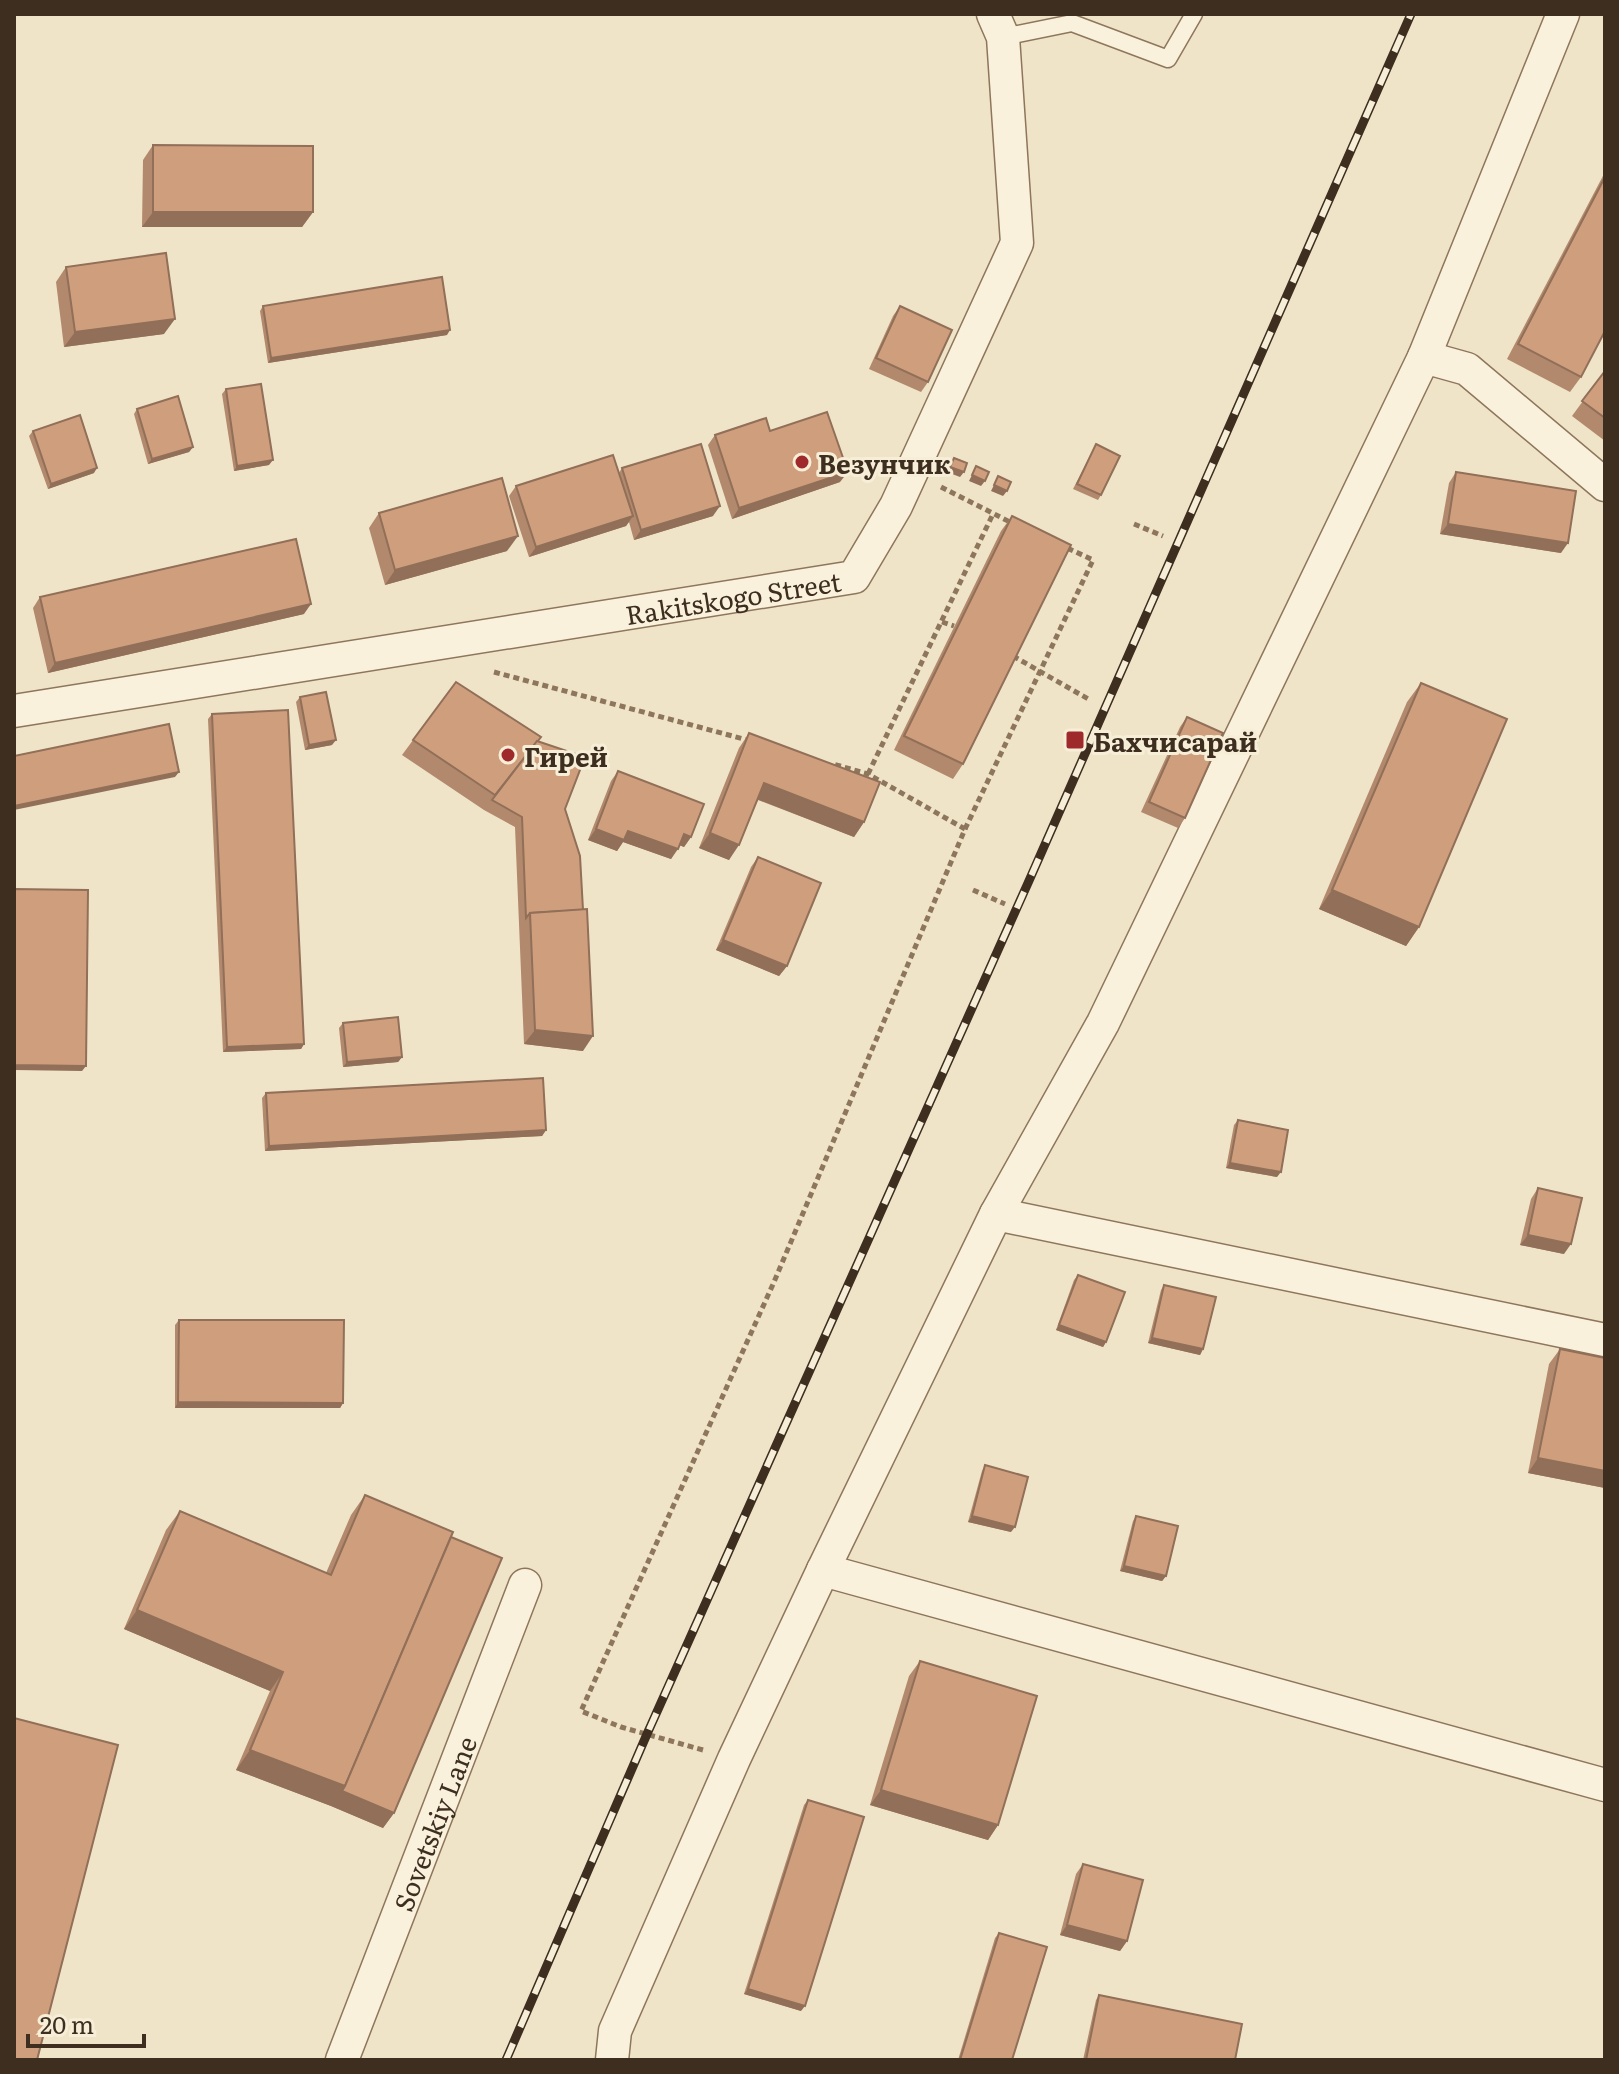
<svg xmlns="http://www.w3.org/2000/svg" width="1619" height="2074" viewBox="0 0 1619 2074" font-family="Literata,serif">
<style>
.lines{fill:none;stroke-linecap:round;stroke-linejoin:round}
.lane-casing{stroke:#8d765c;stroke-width:19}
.street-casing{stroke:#8d765c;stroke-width:35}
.path{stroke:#8d765c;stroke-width:5;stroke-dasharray:6 4;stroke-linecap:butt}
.lane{stroke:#faf1dc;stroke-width:16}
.street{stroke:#faf1dc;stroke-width:32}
.rail-casing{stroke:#3d2e20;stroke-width:9}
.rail{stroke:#f7eed8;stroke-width:6;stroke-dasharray:18;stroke-linecap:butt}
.wall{fill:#b2896c}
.shaded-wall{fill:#916f58}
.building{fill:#cf9f7d;stroke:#916f58;stroke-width:2}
.poi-dot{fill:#9e2a2b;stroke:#f7eed8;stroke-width:3}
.labels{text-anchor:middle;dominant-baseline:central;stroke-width:6;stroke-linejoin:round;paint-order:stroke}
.poi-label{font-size:26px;font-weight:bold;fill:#3d2e20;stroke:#f7eed8;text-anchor:start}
.street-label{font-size:26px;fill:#3d2e20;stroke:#f7eed8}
</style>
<rect width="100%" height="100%" fill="#f0e4c8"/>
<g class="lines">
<defs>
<polyline id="lane" points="1003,37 1072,23 1168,59 1194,14"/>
<g id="street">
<polyline points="1424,357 1563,14"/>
<path id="s1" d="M14 711 854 577 896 506 1017 243 1003 37 993 14"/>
<polyline points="996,1214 1605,1340"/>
<polyline points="823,1570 1605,1785"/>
<path id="s2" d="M342 2060 525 1585"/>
<polyline points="612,2060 615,2031 734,1759 823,1570 996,1214 1103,1023 1424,357 1467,369 1605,485"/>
</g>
</defs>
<!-- lane casing -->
<use href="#lane" class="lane-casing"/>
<!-- street casing -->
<use href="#street" class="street-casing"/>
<!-- path -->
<g class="path">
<polyline points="941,487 1014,524"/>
<polyline points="1134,524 1163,536"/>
<polyline points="942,622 954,626"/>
<polyline points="1013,656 1090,700"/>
<polyline points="494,672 751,741"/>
<polyline points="868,774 993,514"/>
<polyline points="965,829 1093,560 1063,546"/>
<polyline points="973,890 1005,904"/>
<polyline points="703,1750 621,1727 581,1711 774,1282 965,829 868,774 833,764"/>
</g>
<!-- lane -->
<use href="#lane" class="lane"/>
<!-- street -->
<use href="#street" class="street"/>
<defs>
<polyline id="rail" points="506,2060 647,1734 1028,883 1411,14"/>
</defs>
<!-- rail casing -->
<use href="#rail" class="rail-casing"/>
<!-- rail -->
<use href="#rail" class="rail"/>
</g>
<!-- wall -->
<g class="wall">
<polygon points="153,145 313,212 302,227 142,227 143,160"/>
<polygon points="1605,172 1605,331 1581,377 1570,392 1507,359"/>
<polygon points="66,267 164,334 64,347 56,282"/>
<polygon points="263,306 447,335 268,363 260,311"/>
<polygon points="900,306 928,382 921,392 869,369 893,316"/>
<polygon points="1605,371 1605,441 1572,416"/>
<polygon points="226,389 269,465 234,471 222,394"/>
<polygon points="137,409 193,447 189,452 148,464 134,414"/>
<polygon points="33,431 94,473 48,489 29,436"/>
<polygon points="770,431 840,482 732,519 708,445 715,435"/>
<polygon points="1096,444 1101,495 1098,500 1073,489"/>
<polygon points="622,468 713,516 634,540 629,522 626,526 529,557 509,496 516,486 619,473"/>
<polygon points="1456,472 1561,553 1440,534 1449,483"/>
<polygon points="379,513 507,551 385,585 369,528"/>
<polygon points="1012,516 963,764 953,779 894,750 1001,531"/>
<polygon points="40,597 304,614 48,673 33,608"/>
<polygon points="456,682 537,741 565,809 583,1051 524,1044 515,827 484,810 402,755"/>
<polygon points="1421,683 1419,927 1406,946 1319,909 1407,702"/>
<polygon points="300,697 332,745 305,750 296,702"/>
<polygon points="212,714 304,1044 301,1049 223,1052 208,719"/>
<polygon points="1187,717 1185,818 1178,828 1141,812 1180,727"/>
<polygon points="749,733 864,822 854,837 758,800 729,860 699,848 739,748"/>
<polygon points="618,771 691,837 684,847 679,845 671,859 623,842 617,851 588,840 611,781"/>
<polygon points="758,857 787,966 779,976 716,950 751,867"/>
<polygon points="343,1023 402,1057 398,1062 343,1067 339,1028"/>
<polygon points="266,1093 546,1130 542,1136 265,1151 262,1098"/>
<polygon points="1238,1120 1277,1177 1226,1168 1234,1125"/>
<polygon points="1538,1188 1564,1254 1520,1245 1531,1199"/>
<polygon points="1078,1275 1106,1342 1103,1347 1056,1330 1074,1280"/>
<polygon points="1164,1285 1203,1349 1200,1355 1148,1343 1161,1290"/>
<polygon points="179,1320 343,1403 340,1408 175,1408 175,1325"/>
<polygon points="1560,1349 1605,1358 1605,1488 1528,1473 1549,1364"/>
<polygon points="985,1465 1011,1532 968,1522 982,1471"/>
<polygon points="365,1495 451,1537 394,1813 383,1828 331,1806 236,1770 270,1691 124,1629 166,1530 180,1511 326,1573 351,1515"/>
<polygon points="1136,1516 1166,1576 1162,1581 1120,1571 1133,1521"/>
<polygon points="920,1661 998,1825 988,1840 870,1805 909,1676"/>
<polygon points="808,1800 801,2011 744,1994 804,1805"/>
<polygon points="1083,1864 1127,1941 1120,1951 1060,1935 1076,1874"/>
<polygon points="999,1933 1012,2060 958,2060 995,1938"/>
<polygon points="1099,1995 1235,2060 1083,2060 1096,2000"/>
</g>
<!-- shaded-wall -->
<g class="shaded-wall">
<polygon points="153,212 313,212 302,227 142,227"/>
<polygon points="175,319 164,334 64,347 75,332"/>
<polygon points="450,330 447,335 268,363 271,358"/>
<polygon points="193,447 189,452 148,464 152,459"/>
<polygon points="273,460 269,465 234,471 237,466"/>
<polygon points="950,467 964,472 960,477 947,472"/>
<polygon points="97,468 94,473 48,489 51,484"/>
<polygon points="848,472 840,482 732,519 739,508"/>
<polygon points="972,475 985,481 981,486 969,481"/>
<polygon points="994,485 1007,491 1003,496 991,491"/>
<polygon points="720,506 713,516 634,540 641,530"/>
<polygon points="633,516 626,526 529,557 536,547"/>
<polygon points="1448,524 1568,543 1561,553 1440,534"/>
<polygon points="518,536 507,551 385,585 395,570"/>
<polygon points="311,604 304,614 48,673 55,663"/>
<polygon points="336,740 332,745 305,750 309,745"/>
<polygon points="179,772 175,777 14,810 14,806"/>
<polygon points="764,783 864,822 854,837 754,798"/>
<polygon points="596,829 628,831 678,849 671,859 623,842 617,851 588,840"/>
<polygon points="710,833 739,845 729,860 699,848"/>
<polygon points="684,834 691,837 684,847 677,844"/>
<polygon points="1332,890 1419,927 1406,946 1319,909"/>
<polygon points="723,940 787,966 779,976 716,950"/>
<polygon points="535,1030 593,1036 583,1051 524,1044"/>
<polygon points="304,1044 301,1049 223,1052 227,1047"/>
<polygon points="402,1057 398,1062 343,1067 347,1062"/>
<polygon points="14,1065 86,1066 82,1071 14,1070"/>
<polygon points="546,1130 542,1136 265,1151 269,1146"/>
<polygon points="1230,1163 1281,1172 1277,1177 1226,1168"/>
<polygon points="1528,1235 1571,1244 1564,1254 1520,1245"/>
<polygon points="1059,1325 1106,1342 1103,1347 1056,1330"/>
<polygon points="1152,1338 1203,1349 1200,1355 1148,1343"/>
<polygon points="178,1402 343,1403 340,1408 175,1408"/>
<polygon points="1538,1458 1605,1471 1605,1488 1528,1473"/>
<polygon points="972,1516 1015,1527 1011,1532 968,1522"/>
<polygon points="1124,1566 1166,1576 1162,1581 1120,1571"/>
<polygon points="137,1610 283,1672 270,1691 124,1629"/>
<polygon points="250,1750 345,1786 394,1813 383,1828 331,1806 236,1770"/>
<polygon points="881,1790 998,1825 988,1840 870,1805"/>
<polygon points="1067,1925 1127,1941 1120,1951 1060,1935"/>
<polygon points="748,1989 805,2006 801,2011 744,1994"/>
</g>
<!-- building -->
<g class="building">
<polygon points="153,145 313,146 313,212 153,212"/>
<polygon points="1605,177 1605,331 1581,377 1518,344"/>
<polygon points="166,253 175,319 75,332 66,267"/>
<polygon points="442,277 450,330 271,358 263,306"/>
<polygon points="900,306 952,330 928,382 876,358"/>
<polygon points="1605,371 1605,418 1582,401"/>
<polygon points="261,384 273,460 237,466 226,389"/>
<polygon points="178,396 193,447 152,459 137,409"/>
<polygon points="827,412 848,472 739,508 715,435 766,418 770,431"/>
<polygon points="80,415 97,468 51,484 33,431"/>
<polygon points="701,444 720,506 641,530 622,468"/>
<polygon points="1096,444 1120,456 1101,495 1077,484"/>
<polygon points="613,455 633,516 536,547 516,486"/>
<polygon points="954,458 967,463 964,472 950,467"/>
<polygon points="976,466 989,472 985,481 972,475"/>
<polygon points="1456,472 1576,491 1568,543 1448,524"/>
<polygon points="998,476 1011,482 1007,491 994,485"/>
<polygon points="502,478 518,536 395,570 379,513"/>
<polygon points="1012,516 1071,545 963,764 904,736"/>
<polygon points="296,539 311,604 55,663 40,597"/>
<polygon points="456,682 541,737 495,795 413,740"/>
<polygon points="1421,683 1507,719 1419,927 1332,890"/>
<polygon points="326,692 336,740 309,745 300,697"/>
<polygon points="288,710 304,1044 227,1047 212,714"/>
<polygon points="1187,717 1223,733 1185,818 1149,802"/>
<polygon points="169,724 179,772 14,806 14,756"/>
<polygon points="749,733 880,782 864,822 764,783 739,845 710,833"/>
<polygon points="537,741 585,757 565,809 580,856 583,910 530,913 526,918 522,817 492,800"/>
<polygon points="618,771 704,804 691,837 684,834 678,849 628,831 624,840 596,829"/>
<polygon points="758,857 821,883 787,966 723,940"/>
<polygon points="14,889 88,890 86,1066 14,1065"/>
<polygon points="587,909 593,1036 535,1030 530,913"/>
<polygon points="398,1017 402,1057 347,1062 343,1023"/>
<polygon points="543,1078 546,1130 269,1146 266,1093"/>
<polygon points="1238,1120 1288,1130 1281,1172 1230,1163"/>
<polygon points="1538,1188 1582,1198 1571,1244 1528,1235"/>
<polygon points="1078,1275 1125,1292 1106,1342 1059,1325"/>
<polygon points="1164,1285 1216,1297 1203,1349 1152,1338"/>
<polygon points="179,1320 344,1320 343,1403 178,1402"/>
<polygon points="1560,1349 1605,1358 1605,1471 1538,1458"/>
<polygon points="985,1465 1028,1477 1015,1527 972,1516"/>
<polygon points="365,1495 453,1532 345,1786 250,1750 283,1672 137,1610 180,1511 331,1575"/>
<polygon points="1136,1516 1178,1526 1166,1576 1124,1566"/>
<polygon points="451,1537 502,1558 394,1813 342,1791 345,1786"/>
<polygon points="920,1661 1037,1696 998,1825 881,1790"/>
<polygon points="14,1718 118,1745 37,2060 14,2060"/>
<polygon points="808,1800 864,1817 805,2006 748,1989"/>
<polygon points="1083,1864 1143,1880 1127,1941 1067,1925"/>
<polygon points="999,1933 1047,1947 1012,2060 960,2060"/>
<polygon points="1099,1995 1242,2024 1235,2060 1086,2060"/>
</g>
<!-- markers -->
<g class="poi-dot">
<circle cx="802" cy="462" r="8"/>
<rect x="1065" y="730" width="20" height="20" rx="4"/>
<circle cx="508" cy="755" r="8"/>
</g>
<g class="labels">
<!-- poi labels -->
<g class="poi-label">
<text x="818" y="462">Везунчик</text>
<text x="1093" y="740">Бахчисарай</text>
<text x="524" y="755">Гирей</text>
</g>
<!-- street labels -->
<g class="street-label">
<text stroke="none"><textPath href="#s1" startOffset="728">Rakitskogo Street</textPath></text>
<text stroke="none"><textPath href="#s2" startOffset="254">Sovetskiy Lane</textPath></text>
</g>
</g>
<!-- border -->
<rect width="1619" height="2074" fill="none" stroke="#3d2e20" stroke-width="32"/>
<!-- scale -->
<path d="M28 2034v12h116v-12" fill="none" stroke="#3d2e20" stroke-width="4"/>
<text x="40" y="2034" font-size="24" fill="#3d2e20" stroke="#f7eed8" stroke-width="6" paint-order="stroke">20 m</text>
</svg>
